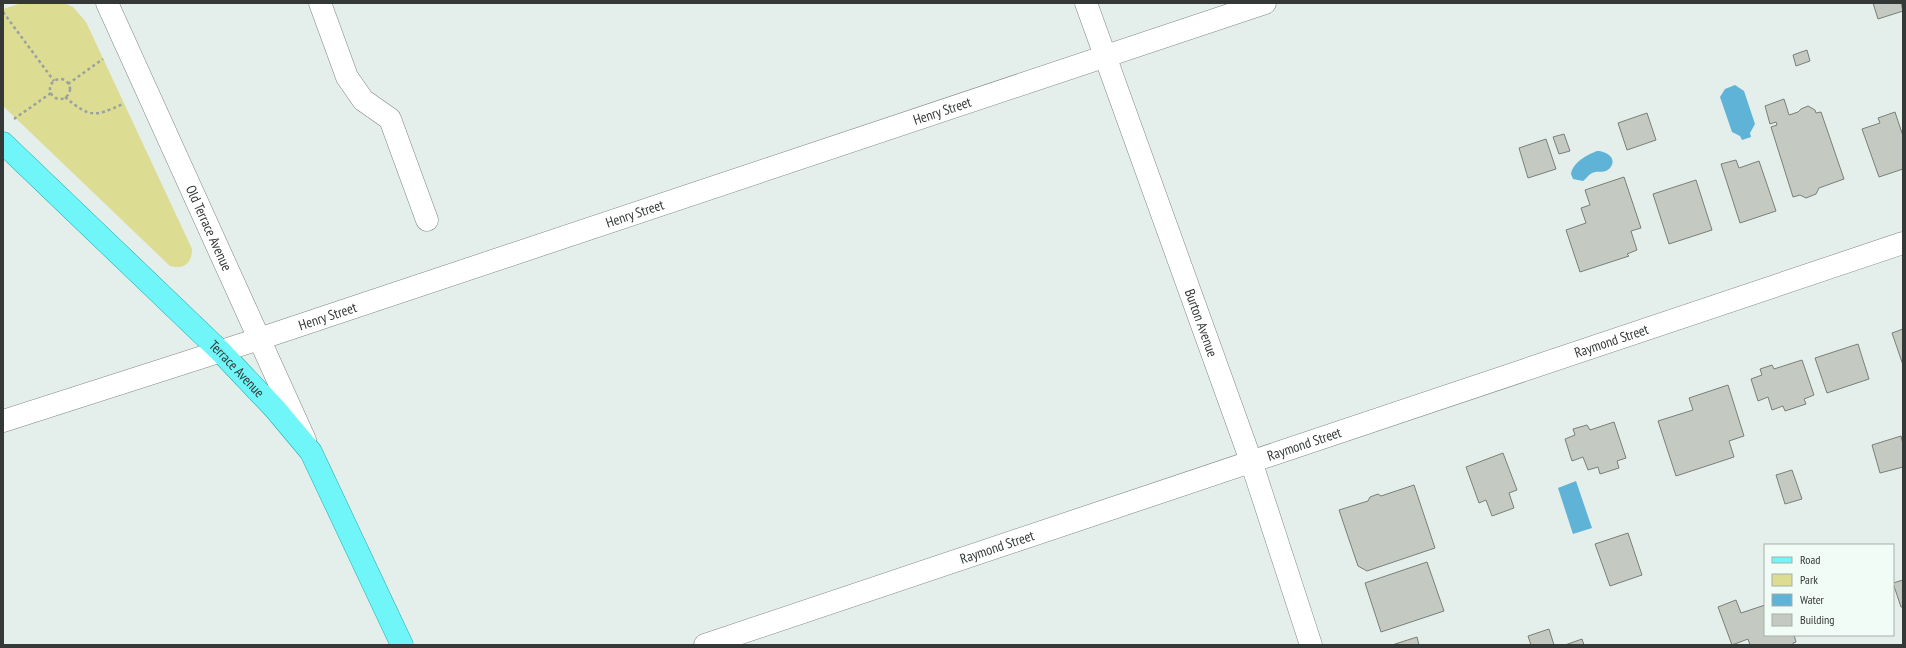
<svg xmlns="http://www.w3.org/2000/svg" width="1906" height="648" viewBox="0 0 1906 648" font-family="'PT Sans Narrow',sans-serif">
<style>
.park{fill:#dddc93}
.water{fill:#5fb3d6}
.building{fill:#c4cac2;stroke:#7a8079}
.lines{fill:none;stroke-linecap:round;stroke-linejoin:round}
.minor-casing{stroke:#7f8884;stroke-width:23}
.major-casing{stroke:#1db0b2;stroke-width:23}
.path{stroke:#9aa19e;stroke-width:2.5;stroke-dasharray:3 3;stroke-linecap:butt}
.minor{stroke:#fff;stroke-width:22}
.major{stroke:#70f6f8;stroke-width:22}
.labels{text-anchor:middle;dominant-baseline:central;stroke-width:3;stroke-linejoin:round;paint-order:stroke}
.street-label{font-size:14px;fill:#343836;stroke:#f2fcf7}
</style>
<rect width="100%" height="100%" fill="#e4eeea"/>
<!-- park -->
<path class="park" d="M22 3H64L73 7 86 22 192 249C192 263 184 270 170 266L3 106V9Z"/>
<!-- water -->
<g class="water">
<polygon points="1735,85 1744,91 1755,124 1750,133 1751,137 1742,140 1740,136 1732,132 1720,97 1725,89"/>
<path d="M1597 151C1606 151 1618 158 1610 168 1605 174 1598 170 1592 173 1588 175 1586 179 1583 181L1573 179 1571 174C1573 162 1587 155 1597 151Z"/>
<polygon points="1576,481 1592,528 1573,534 1558,488"/>
</g>
<!-- building -->
<g class="building">
<polygon points="1873,3 1901,3 1903,11 1878,19"/>
<polygon points="1807,50 1810,61 1796,66 1793,55"/>
<polygon points="1784,99 1789,115 1798,112 1801,109 1808,106 1815,110 1816,113 1821,112 1844,179 1819,188 1816,194 1806,198 1800,195 1793,197 1771,127 1777,125 1776,122 1770,124 1765,106"/>
<polygon points="1895,112 1903,136 1903,169 1879,177 1862,129 1880,123 1878,118"/>
<polygon points="1647,113 1656,140 1627,150 1618,123"/>
<polygon points="1564,134 1570,151 1559,154 1553,137"/>
<polygon points="1546,139 1556,169 1528,178 1519,148"/>
<polygon points="1736,160 1739,168 1759,161 1776,211 1740,223 1721,164"/>
<polygon points="1624,177 1641,228 1631,231 1637,250 1627,254 1629,256 1580,272 1566,230 1586,223 1581,208 1590,205 1585,190"/>
<polygon points="1696,180 1712,230 1669,244 1653,194"/>
<polygon points="1903,329 1903,365 1892,333"/>
<polygon points="1858,344 1869,379 1827,393 1815,358"/>
<polygon points="1802,360 1814,395 1804,399 1806,404 1785,411 1783,406 1772,410 1768,397 1758,401 1751,379 1762,375 1760,369 1772,365 1774,369"/>
<polygon points="1728,385 1744,436 1729,441 1734,457 1676,476 1658,421 1693,410 1689,398"/>
<polygon points="1614,422 1626,458 1617,461 1619,468 1600,474 1598,467 1588,470 1583,457 1572,461 1565,439 1575,435 1573,429 1587,425 1590,430"/>
<polygon points="1901,436 1903,444 1903,467 1880,473 1872,445"/>
<polygon points="1503,453 1517,490 1509,493 1514,508 1492,516 1486,500 1479,503 1466,467"/>
<polygon points="1792,470 1802,499 1785,504 1776,475"/>
<polygon points="1414,485 1435,548 1367,571 1358,566 1339,510 1368,501 1370,497 1378,494 1381,496"/>
<polygon points="1628,533 1642,575 1610,586 1595,544"/>
<polygon points="1427,562 1444,611 1381,632 1365,583"/>
<polygon points="1903,580 1903,607 1901,607 1893,583"/>
<polygon points="1736,600 1741,613 1765,605 1765,635 1794,635 1796,642 1793,643 1794,645 1750,645 1748,639 1732,645 1718,607"/>
<polygon points="1549,629 1554,645 1531,645 1528,636"/>
<polygon points="1417,637 1419,645 1392,645"/>
<polygon points="1582,639 1584,645 1565,645"/>
</g>
<g class="lines">
<defs>
<g id="minor">
<path id="s1" d="M107 3 305 440"/>
<polyline points="320,3 347,77 363,100 390,119 427,220"/>
<path id="s2" d="M1086 3 1251 461 1311 645"/>
<path id="s3" d="M3 421 259 339 1265 3"/>
<path id="s4" d="M705 645 1903 243"/>
</g>
<g id="major">
<path id="s5" d="M3 143 220 351 275 409 311 452 402 645"/>
</g>
</defs>
<!-- minor casing -->
<use href="#minor" class="minor-casing"/>
<!-- major casing -->
<use href="#major" class="major-casing"/>
<!-- path -->
<g class="path">
<polyline points="3,12 54,81"/>
<circle cx="60" cy="89" r="10"/>
<polyline points="68,84 103,59"/>
<path d="M65 97C90 118 94 117 123 104"/>
<polyline points="14,119 51,93"/>
</g>
<!-- minor -->
<use href="#minor" class="minor"/>
<!-- major -->
<use href="#major" class="major"/>
</g>
<g class="labels">
<!-- street labels -->
<g class="street-label">
<text stroke="none"><textPath href="#s3" startOffset="989">Henry Street</textPath></text>
<text stroke="none"><textPath href="#s3" startOffset="665">Henry Street</textPath></text>
<text stroke="none"><textPath href="#s1" startOffset="247">Old Terrace Avenue</textPath></text>
<text stroke="none"><textPath href="#s3" startOffset="341">Henry Street</textPath></text>
<text stroke="none"><textPath href="#s2" startOffset="340">Burton Avenue</textPath></text>
<text stroke="none"><textPath href="#s4" startOffset="956">Raymond Street</textPath></text>
<text stroke="none"><textPath href="#s5" startOffset="325">Terrace Avenue</textPath></text>
<text stroke="none"><textPath href="#s4" startOffset="632">Raymond Street</textPath></text>
<text stroke="none"><textPath href="#s4" startOffset="308">Raymond Street</textPath></text>
</g>
</g>
<!-- border -->
<rect width="1906" height="648" fill="none" stroke="#343836" stroke-width="8"/>
<!-- legend -->
<rect x="1764" y="544" width="130" height="92" fill="#f2fcf7" stroke="#a6aeaa"/>
<rect x="1772" y="557" width="20" height="6" fill="#70f6f8" stroke="#a6aeaa"/>
<text x="1800" y="564" font-size="12" fill="#343836">Road</text>
<rect x="1772" y="574" width="20" height="12" fill="#dddc93" stroke="#a6aeaa"/>
<text x="1800" y="584" font-size="12" fill="#343836">Park</text>
<rect x="1772" y="594" width="20" height="12" fill="#5fb3d6" stroke="#a6aeaa"/>
<text x="1800" y="604" font-size="12" fill="#343836">Water</text>
<rect x="1772" y="614" width="20" height="12" fill="#c4cac2" stroke="#a6aeaa"/>
<text x="1800" y="624" font-size="12" fill="#343836">Building</text>
</svg>
